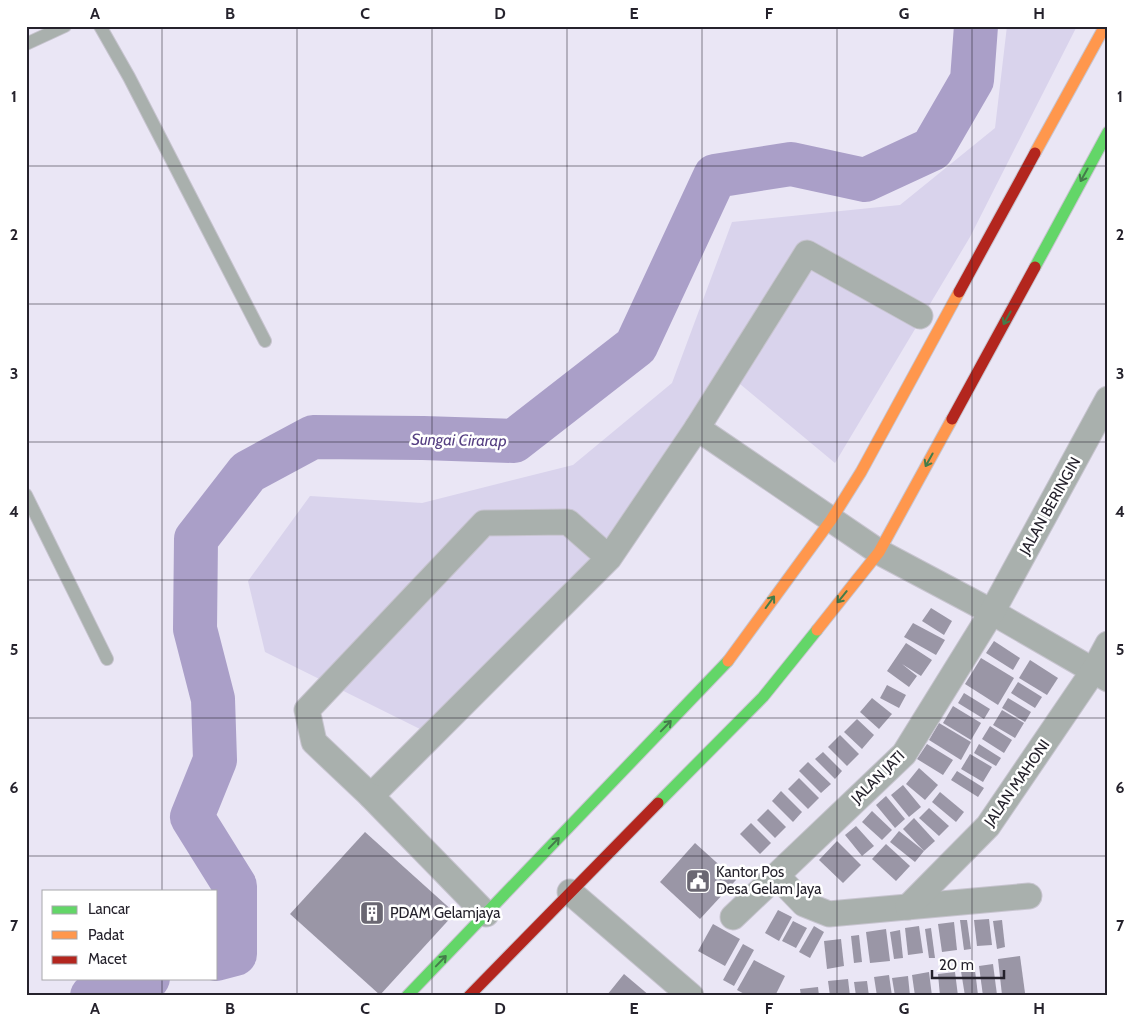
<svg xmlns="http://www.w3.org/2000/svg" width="1134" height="1022" viewBox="0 0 1134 1022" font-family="Cabin,sans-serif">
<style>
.green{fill:#d9d3ec}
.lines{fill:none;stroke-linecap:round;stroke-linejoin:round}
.river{stroke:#aa9fc8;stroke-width:44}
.building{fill:#9a96a6}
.lane-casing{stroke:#c7c4cf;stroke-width:14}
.street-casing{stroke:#c7c4cf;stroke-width:27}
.fast-casing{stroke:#c7c4cf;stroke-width:13}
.slow-casing{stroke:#c7c4cf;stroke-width:13}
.jam-casing{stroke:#c7c4cf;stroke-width:13}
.lane{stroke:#a9b0ad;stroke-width:12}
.street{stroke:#a9b0ad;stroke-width:25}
.fast{stroke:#63d668;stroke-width:11}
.slow{stroke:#ff974d;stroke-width:11}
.jam{stroke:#b3261e;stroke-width:11}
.oneway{stroke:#447c4a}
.grid{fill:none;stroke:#25222c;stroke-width:1;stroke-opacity:0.55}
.labels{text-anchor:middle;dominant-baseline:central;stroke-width:5;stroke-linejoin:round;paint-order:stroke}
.street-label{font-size:15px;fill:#25222c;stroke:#fff}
.poi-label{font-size:15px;fill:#25222c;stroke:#fff;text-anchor:start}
.water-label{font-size:16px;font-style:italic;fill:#553f82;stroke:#fff}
.neatline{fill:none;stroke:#25222c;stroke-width:2}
.grid-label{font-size:16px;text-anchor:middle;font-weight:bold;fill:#25222c}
</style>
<rect width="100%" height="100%" fill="#eae6f5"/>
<!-- green -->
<polygon class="green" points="1007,26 1077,26 970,237 835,463 734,379 572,591 428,733 265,652 248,581 310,496 422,503 573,465 672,383 732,222 900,205 995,128"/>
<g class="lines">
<!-- river -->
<g class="river">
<polyline points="216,959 235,954 235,886 192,817 215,760 213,699 195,629 196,539 248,472 313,437 423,438 514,441 636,346 715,176 791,164 865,180 932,149 972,80 976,26"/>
<polyline points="92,996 148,978"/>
</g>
</g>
<!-- building -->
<g class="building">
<polygon points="931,608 952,621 944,635 922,621"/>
<polygon points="913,623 945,640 936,655 904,637"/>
<polygon points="994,641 1020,658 1013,670 986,653"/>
<polygon points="906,643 932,660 921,676 902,664 917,676 909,687 887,671"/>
<polygon points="981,658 1014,678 998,705 965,684"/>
<polygon points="1030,660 1058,678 1047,695 1019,678"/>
<polygon points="1018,682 1042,697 1035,708 1011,693"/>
<polygon points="887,685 906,695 899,708 880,698"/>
<polygon points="964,693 990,709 984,719 958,703"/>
<polygon points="872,698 892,714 879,729 860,712"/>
<polygon points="1008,698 1031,712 1025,722 1002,708"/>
<polygon points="953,706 981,723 971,740 943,723"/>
<polygon points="1002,710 1024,723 1015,738 993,725"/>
<polygon points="857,719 874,735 862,749 844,732"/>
<polygon points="939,723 971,742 961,760 929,740"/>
<polygon points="990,726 1012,740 1004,753 982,739"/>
<polygon points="840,735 859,754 847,766 828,747"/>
<polygon points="927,744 953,760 943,775 917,759"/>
<polygon points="979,744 1001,758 996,766 974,753"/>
<polygon points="823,752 842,771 835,779 815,759"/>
<polygon points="970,754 992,767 983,782 961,769"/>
<polygon points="808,762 831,784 821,793 799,771"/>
<polygon points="919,768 938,785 925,800 906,784"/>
<polygon points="957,771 984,788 978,797 951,780"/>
<polygon points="799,778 819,798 808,809 788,789"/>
<polygon points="903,785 921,807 909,817 891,795"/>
<polygon points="781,791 802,812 793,822 772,801"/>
<polygon points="940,792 964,812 956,822 932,802"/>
<polygon points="886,796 905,819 895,828 876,805"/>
<polygon points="929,808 949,826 939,836 919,818"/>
<polygon points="768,809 786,827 775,838 757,820"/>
<polygon points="872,811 892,830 882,840 862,822"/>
<polygon points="914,818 935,841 924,851 903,829"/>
<polygon points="751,823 771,843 760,854 740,834"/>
<polygon points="856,826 874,846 862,856 845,835"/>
<polygon points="899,831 924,851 915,862 890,842"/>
<polygon points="365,832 455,913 380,995 290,914"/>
<polygon points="837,841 861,865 843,883 819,860"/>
<polygon points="695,843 736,880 700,919 660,882"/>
<polygon points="886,844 910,866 896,881 872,859"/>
<polygon points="778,910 792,917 779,941 765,933"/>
<polygon points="989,919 992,945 977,946 974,920"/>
<polygon points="960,920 967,920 971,949 964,950"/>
<polygon points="1002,920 1005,947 997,949 993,921"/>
<polygon points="793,921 807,928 796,948 782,941"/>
<polygon points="954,922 957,950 942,952 938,924"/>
<polygon points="713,924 740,939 725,966 698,951"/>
<polygon points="814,926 824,932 810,958 799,952"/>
<polygon points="919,926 923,953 908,955 905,928"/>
<polygon points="931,928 935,958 929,958 925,929"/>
<polygon points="886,929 890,961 870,963 866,932"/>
<polygon points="900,930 903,958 894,959 890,932"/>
<polygon points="859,935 862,962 854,963 851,936"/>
<polygon points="841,939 844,966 827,969 824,941"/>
<polygon points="743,944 754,950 734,986 723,980"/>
<polygon points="1020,956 1025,993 1002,995 998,959"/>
<polygon points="754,960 785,976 775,996 748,996 737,990"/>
<polygon points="974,962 978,995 965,996 960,965"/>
<polygon points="993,964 997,995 983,996 979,966"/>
<polygon points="929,972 932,996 915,996 912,975"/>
<polygon points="955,972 958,996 940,996 938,974"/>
<polygon points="624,974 650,996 607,995"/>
<polygon points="889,975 892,996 877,996 874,977"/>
<polygon points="908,976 910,996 895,996 892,978"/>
<polygon points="848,979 850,996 830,996 828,981"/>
<polygon points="867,981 869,996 856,996 854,982"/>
<polygon points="818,987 819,996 801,996 800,989"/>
</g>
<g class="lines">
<defs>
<g id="lane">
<polyline points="100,26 129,77 265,341"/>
<polyline points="26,44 65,26"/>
<polyline points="26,495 107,659"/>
</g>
<g id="street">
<polyline points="697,428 807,253 920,316"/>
<polyline points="609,558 568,522 484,523 307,710 314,742 371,796 609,558 697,428 879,552 992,612 1108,679"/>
<polyline points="371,796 486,914"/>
<polyline points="777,876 804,904 829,914 1029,896"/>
<polyline points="570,892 691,996"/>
<polyline points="908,907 988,826 1094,670 1108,644"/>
<polyline points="733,917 904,754 992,612 1108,399"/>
</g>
<g id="fast">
<polyline points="1035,267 1108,132"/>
<polyline points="658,803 763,697 817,630"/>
<polyline points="407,996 728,661"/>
</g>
<g id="slow">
<polyline points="1035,153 1105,26"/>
<polyline points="817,630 879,552 952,419"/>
<polyline points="728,661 831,520 861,472 959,292"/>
</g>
<g id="jam">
<polyline points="959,292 1035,153"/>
<polyline points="952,419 1035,267"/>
<polyline points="469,996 658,803"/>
</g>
</defs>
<!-- lane casing -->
<use href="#lane" class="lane-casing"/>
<!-- street casing -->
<use href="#street" class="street-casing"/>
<!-- fast casing -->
<use href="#fast" class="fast-casing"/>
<!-- slow casing -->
<use href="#slow" class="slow-casing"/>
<!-- jam casing -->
<use href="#jam" class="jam-casing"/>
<!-- lane -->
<use href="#lane" class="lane"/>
<!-- street -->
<use href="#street" class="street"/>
<!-- fast -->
<use href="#fast" class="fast"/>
<!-- slow -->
<use href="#slow" class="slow"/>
<!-- jam -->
<use href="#jam" class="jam"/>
</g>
<!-- one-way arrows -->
<defs><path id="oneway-shaft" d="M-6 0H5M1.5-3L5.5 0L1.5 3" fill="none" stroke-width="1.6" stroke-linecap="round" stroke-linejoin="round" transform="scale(1.25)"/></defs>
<g class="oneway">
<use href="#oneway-shaft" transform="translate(1084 175) rotate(119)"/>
<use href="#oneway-shaft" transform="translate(1007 318) rotate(119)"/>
<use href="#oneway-shaft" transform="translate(929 460) rotate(119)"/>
<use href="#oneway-shaft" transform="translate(842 597) rotate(129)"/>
<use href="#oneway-shaft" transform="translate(770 602) rotate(-54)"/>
<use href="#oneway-shaft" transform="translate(666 726) rotate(-46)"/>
<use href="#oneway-shaft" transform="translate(554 843) rotate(-46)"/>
<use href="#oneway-shaft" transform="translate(441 961) rotate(-46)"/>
</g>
<!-- grid -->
<path class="grid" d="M162 26V891M297 26V996M432 26V996M567 26V996M702 26V996M837 26V996M972 26V996M26 166H1108M26 304H1108M26 442H1108M26 580H1108M26 718H1108M26 856H1108M162 978V996"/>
<!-- icons -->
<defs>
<symbol id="civic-square" viewBox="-11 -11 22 22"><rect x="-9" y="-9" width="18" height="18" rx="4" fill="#6a6772" stroke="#fff"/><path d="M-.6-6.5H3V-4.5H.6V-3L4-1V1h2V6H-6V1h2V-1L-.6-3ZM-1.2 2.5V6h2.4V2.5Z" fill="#fff"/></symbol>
<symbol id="building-square" viewBox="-11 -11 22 22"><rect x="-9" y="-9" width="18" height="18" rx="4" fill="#6a6772" stroke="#fff"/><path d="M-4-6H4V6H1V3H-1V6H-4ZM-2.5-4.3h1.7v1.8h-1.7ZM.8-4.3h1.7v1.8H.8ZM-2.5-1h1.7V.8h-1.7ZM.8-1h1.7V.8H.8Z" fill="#fff"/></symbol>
</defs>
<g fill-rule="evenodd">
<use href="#civic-square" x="684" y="867" width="28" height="28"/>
<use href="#building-square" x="358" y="899" width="28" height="28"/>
</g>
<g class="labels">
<!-- street labels -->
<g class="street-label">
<text transform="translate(1050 506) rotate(-61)">JALAN BERINGIN</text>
<text transform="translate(878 777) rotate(-45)">JALAN JATI</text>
<text transform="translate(1017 783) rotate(-55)">JALAN MAHONI</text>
</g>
<!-- poi labels -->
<g class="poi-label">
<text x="716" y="872">Kantor Pos<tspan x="716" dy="17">Desa Gelam Jaya</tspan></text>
<text x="390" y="913">PDAM Gelamjaya</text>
</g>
<!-- water labels -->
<g class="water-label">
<text transform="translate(459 440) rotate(1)">Sungai Cirarap</text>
</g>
</g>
<!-- border -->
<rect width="1134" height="1022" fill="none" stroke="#ffffff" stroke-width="55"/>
<!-- legend -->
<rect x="42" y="890" width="175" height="90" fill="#ffffff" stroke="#a8a7ab"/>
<rect x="52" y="906" width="25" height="8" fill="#63d668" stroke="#a8a7ab"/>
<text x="88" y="914" font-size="15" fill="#25222c">Lancar</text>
<rect x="52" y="931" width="25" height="8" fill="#ff974d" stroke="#a8a7ab"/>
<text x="88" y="940" font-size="15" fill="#25222c">Padat</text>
<rect x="52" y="956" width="25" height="8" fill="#b3261e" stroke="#a8a7ab"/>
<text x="88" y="964" font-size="15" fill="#25222c">Macet</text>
<!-- scale -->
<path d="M932 970v8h72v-8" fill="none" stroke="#25222c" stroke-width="2.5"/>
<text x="939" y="970" font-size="15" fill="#25222c" stroke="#ffffff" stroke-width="4" paint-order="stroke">20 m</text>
<rect x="28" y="28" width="1078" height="966" class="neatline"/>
<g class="grid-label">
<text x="95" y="19">A</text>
<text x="230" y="19">B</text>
<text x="365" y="19">C</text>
<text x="500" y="19">D</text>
<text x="634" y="19">E</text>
<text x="769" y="19">F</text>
<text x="904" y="19">G</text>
<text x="1039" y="19">H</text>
<text x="14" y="102">1</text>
<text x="1120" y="102">1</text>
<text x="14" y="240">2</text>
<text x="1120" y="240">2</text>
<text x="14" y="379">3</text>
<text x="1120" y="379">3</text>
<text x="14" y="517">4</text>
<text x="1120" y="517">4</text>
<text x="14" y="655">5</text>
<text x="1120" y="655">5</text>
<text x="14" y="793">6</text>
<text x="1120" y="793">6</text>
<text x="14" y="931">7</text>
<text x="1120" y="931">7</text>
<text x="95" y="1014">A</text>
<text x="230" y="1014">B</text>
<text x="365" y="1014">C</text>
<text x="500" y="1014">D</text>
<text x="634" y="1014">E</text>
<text x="769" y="1014">F</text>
<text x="904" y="1014">G</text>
<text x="1039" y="1014">H</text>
</g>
</svg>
